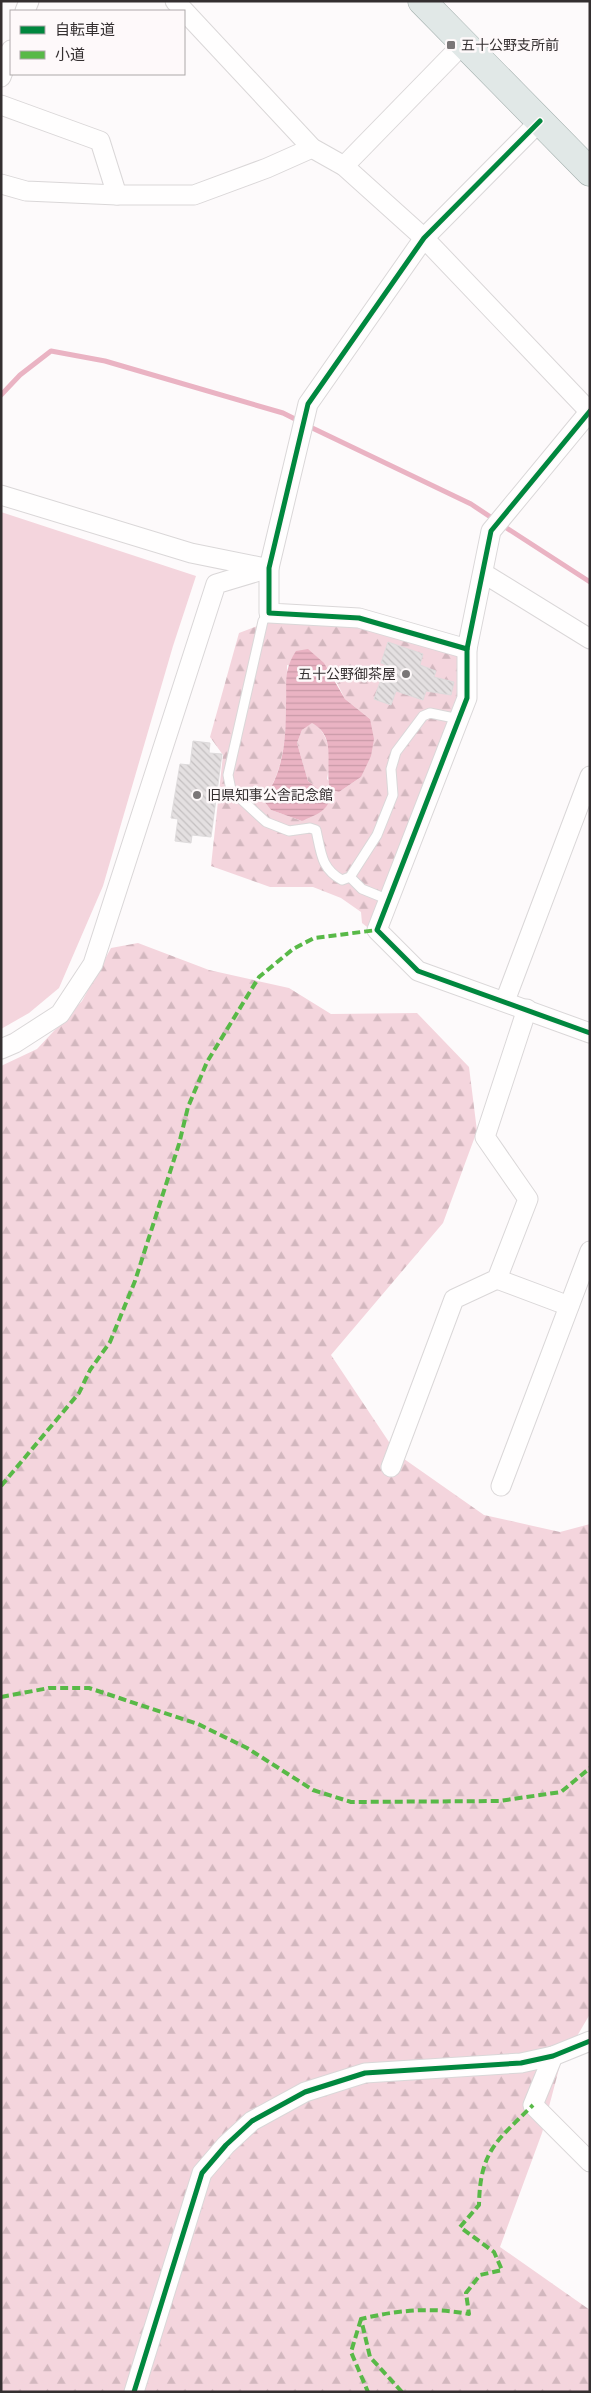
<svg xmlns="http://www.w3.org/2000/svg" width="591" height="2393" viewBox="0 0 591 2393" font-family="Roboto,'Noto Sans JP',sans-serif">
<style>
.forest{fill:url(#forest-firs);fill-rule:evenodd}
.park{fill:#f4d5dd}
.water{fill:url(#water-rules)}
.lines{fill:none;stroke-linecap:round;stroke-linejoin:round}
.stream{stroke:#eab3c3;stroke-width:5}
.building{fill:url(#building-back-hatch);stroke:#dedbdc}
.service-casing{stroke:#dad7d8;stroke-width:11}
.minor-casing{stroke:#dad7d8;stroke-width:21}
.primary-casing{stroke:#a2aeac;stroke-width:29}
.service{stroke:#fffefe;stroke-width:9}
.minor{stroke:#fffefe;stroke-width:19}
.primary{stroke:#e1e8e7;stroke-width:28}
.quiet{stroke:#58b947;stroke-width:4;stroke-dasharray:8 4;stroke-linecap:butt}
.cycleway-casing{stroke:#fef9fa;stroke-width:8}
.cycleway{stroke:#00873e;stroke-width:5}
.poi-dot{fill:#7a7677;stroke:#fef9fa;stroke-width:2}
.labels{text-anchor:middle;dominant-baseline:central;stroke-width:5;stroke-linejoin:round;paint-order:stroke}
.poi-label{font-size:14px;fill:#342f30;stroke:#fef9fa;text-anchor:start}
</style>
<defs>
<pattern id="forest-firs" width="22" height="20" patternUnits="userSpaceOnUse" patternTransform="scale(1.25)"><rect width="22" height="20" fill="#f4d5dd"/><path d="M5 1l3.5 6h-7zM16 11l3.5 6h-7z" fill="#d2b7be"/></pattern>
<pattern id="water-rules" width="6" height="5" patternUnits="userSpaceOnUse" patternTransform="scale(1.25)"><rect width="6" height="5" fill="#eab3c3"/><path d="M0 2.5h6" fill="none" stroke="#c99aa8"/></pattern>
<pattern id="building-back-hatch" width="6" height="6" patternUnits="userSpaceOnUse" patternTransform="scale(1.25)"><rect width="6" height="6" fill="#e4e0e1"/><path d="M-1 5l2 2M0 0l6 6M5-1l2 2" fill="none" stroke="#c4c0c1"/></pattern>
</defs>
<rect width="100%" height="100%" fill="#fdfafb"/>
<!-- forest -->
<g class="forest">
<path d="M273 620 360 626 459 655 457 700 374 919 367 927 362 923 361 912 341 898 313 887H270L211 866 223 755 210 737 239 633ZM287 665 333 675 345 699 370 719 361 777 339 792 327 779C331 758 331 734 312 722L302 730 297 743 308 781 330 798 302 821 271 810 263 800C291 762 286 710 287 665Z"/>
<polygon points="138,943 209,970 289,988 331,1014 417,1013 469,1067 477,1131 443,1223 331,1355 397,1454 484,1515 560,1532 590,1524 590,2014 560,2065 542,2133 500,2247 590,2310 590,2392 1,2392 1,1066 37,1049 82,1001 111,948"/>
</g>
<!-- park -->
<polygon class="park" points="1,512 196,576 173,646 103,886 59,988 29,1013 1,1029"/>
<!-- water -->
<path class="water" d="M308 649 324 663 345 699 370 719 374 739 371 756 361 777 339 792 330 789C324 766 338 737 312 723L302 730 297 743 308 781 330 798C327 812 315 815 302 821L271 810 263 800C284 772 286 738 286 704 287 682 283 671 296 651Z"/>
<g class="lines">
<!-- stream -->
<g class="stream">
<polyline points="1,395 20,375 51,351 105,361 283,413 299,421"/>
<polyline points="306,425 471,504 495,520"/>
<polyline points="502,525 590,582"/>
</g>
</g>
<!-- building -->
<g class="building">
<polygon points="388,642 423,654 420,665 436,671 434,677 454,682 451,695 426,691 423,700 396,691 391,705 374,699 386,665 381,663"/>
<polygon points="193,741 210,743 209,753 222,754 211,837 192,835 191,843 175,841 178,819 171,818 180,764 190,765"/>
</g>
<g class="lines">
<defs>
<g id="service">
<path d="M269 613 263 621 228 775 231 790 266 822 289 831 310 828 316 830C321 852 321 869 342 880L350 877 377 835 393 795 391 769 396 752 423 716 430 713 459 719"/>
<polyline points="350,877 362,889 389,900"/>
</g>
<g id="minor">
<polyline points="175,1 312,148 344,166 424,238 590,412"/>
<polyline points="25,11 29,1"/>
<polyline points="1,77 11,50"/>
<polyline points="1,105 100,141 117,195"/>
<polyline points="344,166 463,44"/>
<polyline points="1,184 26,191 117,195 194,195 267,168 312,148"/>
<polyline points="590,411 491,531 467,649 467,698 377,930 418,971 590,1033"/>
<polyline points="1,495 191,553 265,568"/>
<polyline points="483,573 590,639"/>
<polyline points="467,649 359,618 269,613 269,568 308,404 424,238 540,121"/>
<polyline points="505,1001 590,776"/>
<polyline points="1,1049 15,1043 60,1014 93,964 216,584 269,568"/>
<polyline points="497,1279 569,1306"/>
<polyline points="391,1467 454,1299 497,1279 528,1199 485,1137 527,1009"/>
<polyline points="501,1486 590,1251"/>
<polyline points="553,2056 533,2105 590,2162"/>
<polyline points="134,2392 202,2173 226,2145 252,2121 305,2092 365,2073 521,2063 553,2056 590,2041"/>
</g>
<polyline id="primary" points="422,1 590,172"/>
</defs>
<!-- service casing -->
<use href="#service" class="service-casing"/>
<!-- minor casing -->
<use href="#minor" class="minor-casing"/>
<!-- primary casing -->
<use href="#primary" class="primary-casing"/>
<!-- service -->
<use href="#service" class="service"/>
<!-- minor -->
<use href="#minor" class="minor"/>
<!-- primary -->
<use href="#primary" class="primary"/>
<!-- quiet -->
<g class="quiet">
<polyline points="1,1486 79,1393 90,1370 110,1342 135,1281 179,1144 188,1107 207,1062 259,977 293,949 314,938 377,930"/>
<polyline points="1,1697 49,1688 89,1688 198,1724 247,1748 313,1790 351,1802 499,1801 561,1792 590,1768"/>
<polyline points="361,2319 351,2352 368,2392"/>
<path d="M402 2392 370 2357 361 2319C397 2310 432 2307 469 2314L466 2293 480 2275 502 2270 494 2252 460 2227 479 2205C480 2150 497 2141 533 2105"/>
</g>
<defs>
<g id="cycleway">
<polyline points="590,411 491,531 467,649 467,698 377,930 418,971 590,1033"/>
<polyline points="467,649 359,618 269,613 269,568 308,404 424,238 540,121"/>
<polyline points="134,2392 202,2173 226,2145 252,2121 305,2092 365,2073 521,2063 553,2056 590,2041"/>
</g>
</defs>
<!-- cycleway casing -->
<use href="#cycleway" class="cycleway-casing"/>
<!-- cycleway -->
<use href="#cycleway" class="cycleway"/>
</g>
<!-- markers -->
<g class="poi-dot">
<rect x="446" y="40" width="10" height="10" rx="2.5"/>
<circle cx="406" cy="674" r="5"/>
<circle cx="197" cy="795" r="5"/>
</g>
<g class="labels">
<!-- poi labels -->
<g class="poi-label">
<text x="461" y="45">五十公野支所前</text>
<text x="396" y="674" text-anchor="end">五十公野御茶屋</text>
<text x="207" y="795">旧県知事公舎記念館</text>
</g>
</g>
<!-- border -->
<rect width="591" height="2393" fill="none" stroke="#342f30" stroke-width="5"/>
<!-- legend -->
<rect x="10" y="10" width="175" height="65" fill="#fef9fa" stroke="#ada8a9"/>
<rect x="20" y="26" width="25" height="8" fill="#00873e" stroke="#ada8a9"/>
<text x="55" y="35" font-size="15" fill="#342f30">自転車道</text>
<rect x="20" y="51" width="25" height="8" fill="#58b947" stroke="#ada8a9"/>
<text x="55" y="60" font-size="15" fill="#342f30">小道</text>
</svg>
